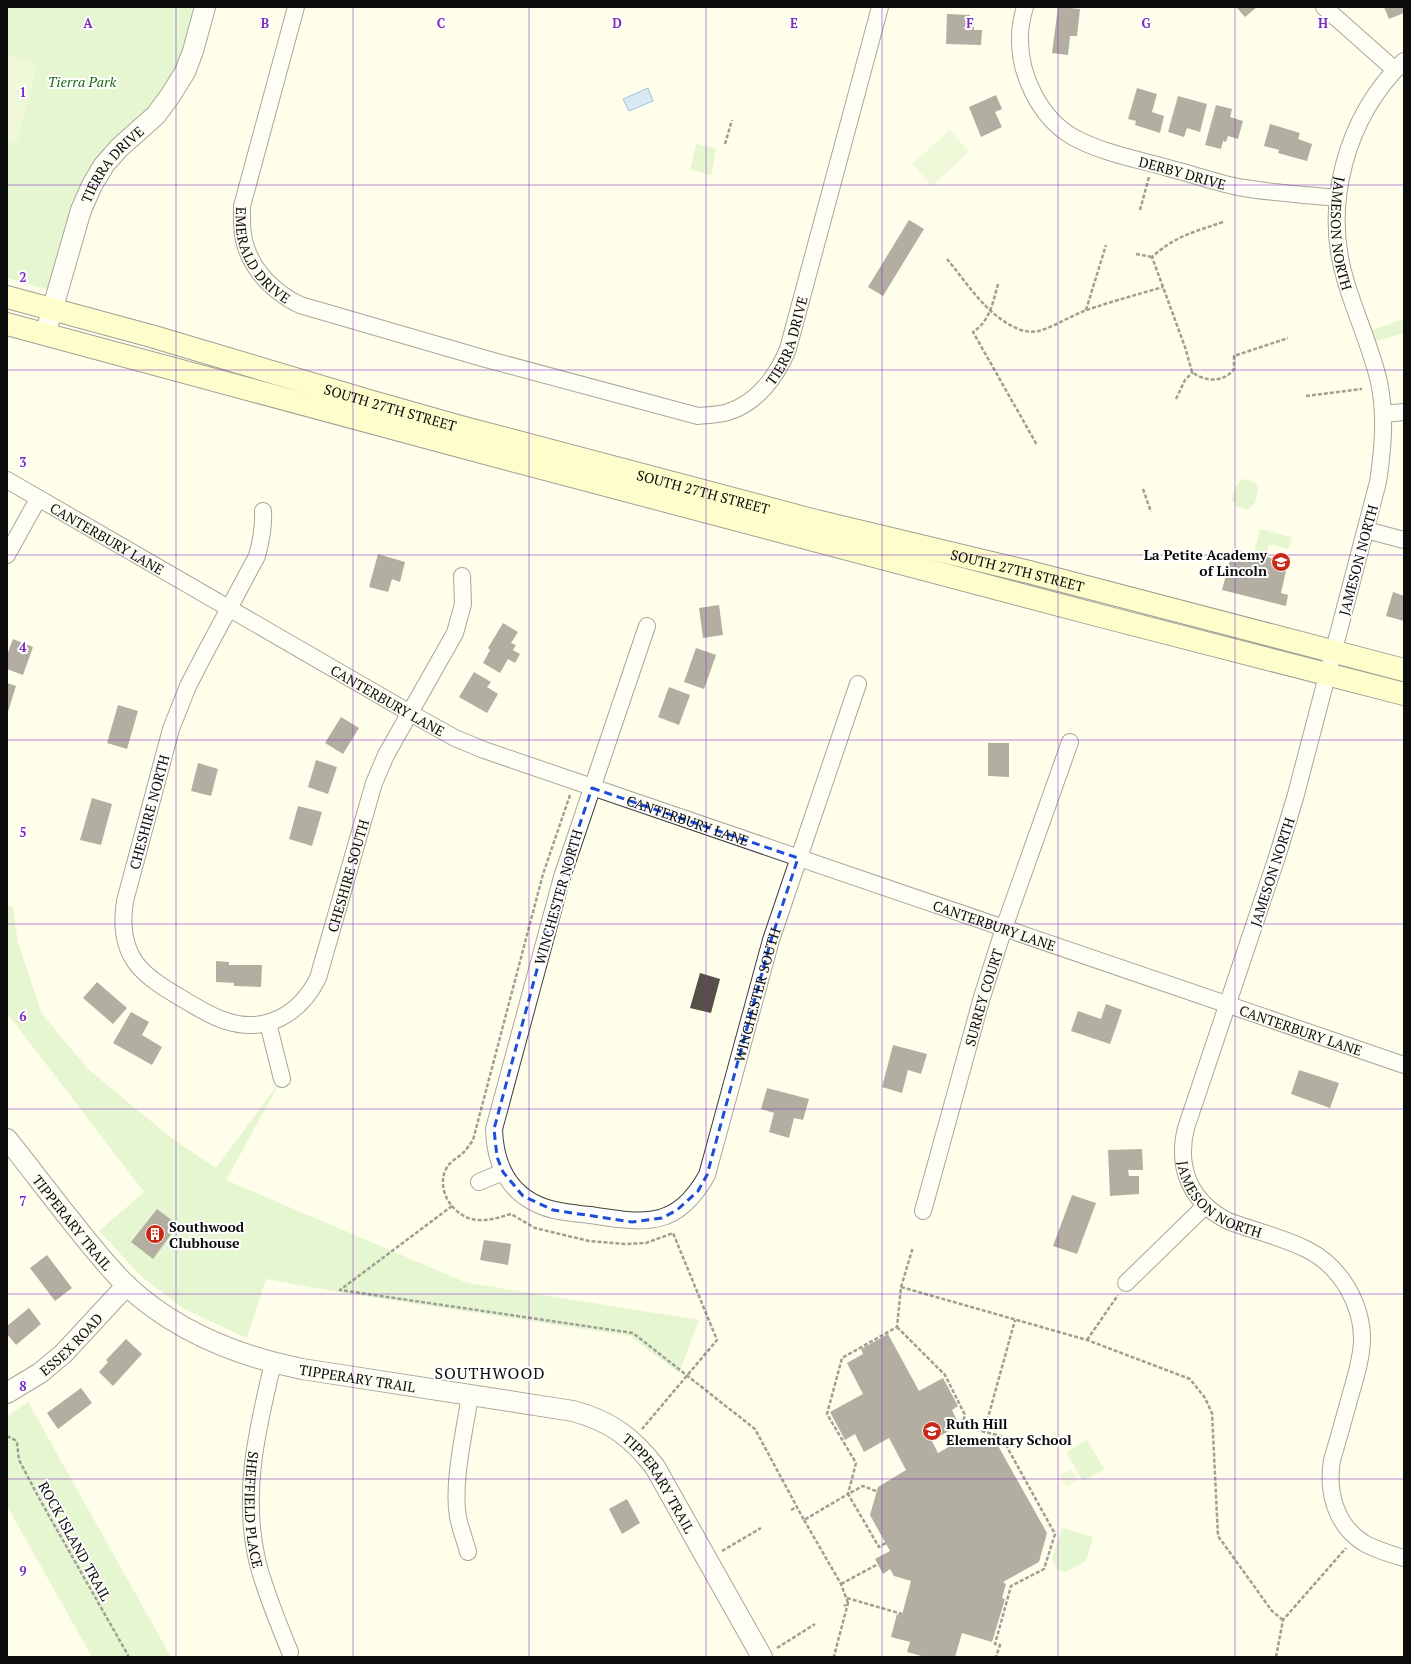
<svg xmlns="http://www.w3.org/2000/svg" width="1411" height="1664" viewBox="0 0 1411 1664" font-family="'PT Serif',serif">
<style>
.green{fill:#c7edb1}
.pitch{fill:#dcf3c3}
.water{fill:#aad2fc;stroke:#297bda}
.building{fill:#564f47}
.lines{fill:none;stroke-linecap:round;stroke-linejoin:round}
.minor-casing{stroke:#3f3f3f;stroke-width:18}
.tertiary-casing{stroke:#3f3f3f;stroke-width:22}
.secondary-casing{stroke:#2e2e2e;stroke-width:24}
.path{stroke:#2e2e2e;stroke-width:2.5;stroke-dasharray:4 2;stroke-linecap:butt}
.minor{stroke:#fff;stroke-width:16}
.tertiary{stroke:#fff;stroke-width:20}
.secondary{stroke:#fcffa6;stroke-width:22}
.marked{fill:none;stroke:#1d4ed8;stroke-width:3;stroke-dasharray:8 5;stroke-linejoin:round}
.grid{fill:none;stroke:#7b2cbf;stroke-width:1;stroke-opacity:0.55}
.labels{text-anchor:middle;dominant-baseline:central;stroke-width:4;stroke-linejoin:round;paint-order:stroke}
.park-label{font-size:14px;font-style:italic;fill:#1c6916;stroke:#fff}
.street-label{font-size:14px;fill:#0c0c0c;stroke:#fff}
.poi-label{font-size:14px;font-weight:bold;fill:#0c0c0c;stroke:#fff;text-anchor:start}
.quarter-label{font-size:16px;letter-spacing:1px;fill:#0c0c0c;stroke:#fff}
.grid-label{font-size:13px;text-anchor:middle;font-weight:bold;fill:#7b2cbf;stroke:#fff;stroke-width:4;stroke-linejoin:round;paint-order:stroke}
</style>
<rect width="100%" height="100%" fill="#fffeeb"/>
<!-- green -->
<g class="green">
<polygon points="7,7 205,7 193,51 104,165 57,292 7,278"/>
<polygon points="696,144 716,148 711,175 690,170"/>
<polygon points="1404,319 1404,333 1368,344 1364,333"/>
<path d="M1245 479 1254 482 1258 488 1255 503 1248 510 1238 507 1232 501C1233 492 1235 482 1245 479Z"/>
<polygon points="1260,529 1292,537 1288,549 1269,544 1266,555 1254,552"/>
<polygon points="7,906 13,907 18,943 42,1014 89,1070 170,1137 216,1168 282,1079 226,1180 467,1283 699,1320 679,1373 630,1336 350,1294 266,1279 247,1338 186,1310 142,1277 99,1231 144,1192 7,1013"/>
<polygon points="28,1402 171,1657 92,1657 7,1506 7,1416"/>
<polygon points="1087,1440 1104,1469 1083,1481 1067,1454 1069,1450"/>
<polygon points="1062,1528 1093,1537 1086,1561 1065,1572 1058,1570 1052,1559"/>
</g>
<!-- pitch -->
<g class="pitch">
<polygon points="7,55 38,64 16,144 7,141"/>
<polygon points="950,130 969,152 932,186 912,164"/>
<polygon points="1071,1469 1078,1480 1066,1487 1059,1475"/>
</g>
<!-- water -->
<polygon class="water" points="648,88 653,101 629,111 623,99"/>
<!-- building -->
<g class="building">
<polygon points="1058,7 1080,9 1077,36 1070,36 1068,55 1052,53"/>
<polygon points="1236,7 1257,7 1245,17"/>
<polygon points="1384,7 1404,7 1404,13 1389,19"/>
<polygon points="947,14 970,15 970,23 974,24 974,30 982,30 981,45 946,44"/>
<polygon points="1137,88 1157,94 1152,112 1164,116 1160,133 1135,125 1136,121 1128,119"/>
<polygon points="996,95 1002,109 995,112 1002,127 981,137 969,107"/>
<polygon points="1178,96 1207,104 1200,132 1187,128 1184,137 1168,132"/>
<polygon points="1216,105 1232,109 1230,117 1243,121 1238,139 1228,136 1226,142 1223,141 1221,149 1205,145"/>
<polygon points="1270,124 1300,133 1298,139 1312,144 1307,161 1278,153 1279,150 1264,146"/>
<polygon points="909,220 924,229 883,296 868,287"/>
<polygon points="1233,549 1288,562 1281,593 1288,595 1286,606 1222,590"/>
<polygon points="378,554 405,562 400,582 392,579 388,592 369,587"/>
<polygon points="1393,592 1404,596 1404,621 1386,616"/>
<polygon points="719,605 723,635 703,638 699,608"/>
<polygon points="503,623 518,632 511,643 516,645 513,650 520,654 515,663 508,659 500,673 483,663 490,650 488,648"/>
<polygon points="13,639 33,647 23,675 7,669 7,655"/>
<polygon points="696,648 716,655 704,689 684,682"/>
<polygon points="474,672 491,682 487,687 498,694 487,713 459,697"/>
<polygon points="7,683 16,686 7,715"/>
<polygon points="669,687 690,695 679,725 658,717"/>
<polygon points="118,705 138,711 127,749 107,743"/>
<polygon points="341,717 359,728 343,754 325,743"/>
<polygon points="988,743 1009,743 1009,777 988,776"/>
<polygon points="316,760 337,767 328,794 308,787"/>
<polygon points="198,763 218,769 211,796 191,791"/>
<polygon points="92,798 112,804 101,845 80,840"/>
<polygon points="298,806 322,812 312,846 289,839"/>
<polygon points="216,961 229,962 229,965 262,965 261,987 234,986 234,983 216,982"/>
<polygon points="700,973 720,979 711,1013 690,1008"/>
<polygon points="97,982 127,1008 113,1024 83,998"/>
<polygon points="1106,1004 1122,1010 1110,1044 1071,1031 1078,1011 1101,1019"/>
<polygon points="131,1012 149,1022 142,1035 162,1047 152,1065 113,1043"/>
<polygon points="893,1045 927,1054 921,1074 908,1070 902,1093 882,1087"/>
<polygon points="1299,1070 1339,1083 1330,1108 1291,1094"/>
<polygon points="767,1088 809,1099 803,1120 794,1118 789,1138 769,1132 774,1113 761,1109"/>
<polygon points="1142,1149 1143,1170 1128,1170 1129,1176 1139,1176 1139,1194 1110,1196 1108,1150"/>
<polygon points="1072,1195 1096,1203 1077,1254 1053,1246"/>
<polygon points="157,1209 178,1225 153,1259 131,1242"/>
<polygon points="484,1240 511,1244 508,1265 480,1260"/>
<polygon points="47,1255 72,1288 55,1301 30,1268"/>
<polygon points="29,1308 41,1324 16,1345 7,1334 7,1326"/>
<polygon points="888,1334 919,1391 943,1378 958,1406 952,1410 959,1425 932,1441 938,1453 968,1436 997,1444 1047,1533 1039,1562 1003,1582 1006,1584 1002,1598 1005,1599 992,1642 962,1633 955,1657 925,1657 907,1652 910,1642 891,1637 897,1614 902,1615 911,1581 894,1576 890,1569 883,1574 875,1559 890,1551 870,1515 878,1487 906,1470 889,1438 864,1452 855,1434 845,1440 830,1412 863,1394 847,1363 863,1354 861,1349"/>
<polygon points="126,1339 142,1354 113,1386 99,1372 108,1362 106,1360"/>
<polygon points="81,1388 92,1403 58,1429 47,1413"/>
<polygon points="627,1499 640,1523 622,1534 609,1509"/>
</g>
<g class="lines">
<defs>
<g id="minor">
<path id="s1" d="M296 7 242 206C242 218 241 232 245 244 253 272 275 293 300 305L486 359 698 416C708 415 719 415 728 412 757 403 777 376 788 349L880 7"/>
<path id="s2" d="M1025 7C1022 17 1020 27 1020 37 1019 75 1040 118 1073 137 1102 153 1137 159 1168 168 1193 174 1219 184 1244 188 1275 193 1307 195 1338 198"/>
<polyline points="1324,7 1395,70"/>
<path id="s3" d="M1404 61C1346 117 1322 205 1346 282 1356 316 1371 347 1379 382 1386 416 1383 449 1378 482L1295 798 1277 857 1186 1128C1176 1169 1191 1202 1228 1221 1254 1231 1283 1237 1308 1250 1341 1267 1363 1305 1362 1342 1361 1360 1356 1376 1351 1393 1345 1415 1339 1437 1332 1460 1327 1491 1335 1525 1364 1543 1376 1550 1390 1554 1404 1558"/>
<polyline points="1383,414 1404,412"/>
<path id="s4" d="M7 480 410 713 455 738 484 750 1404 1065"/>
<path id="s5" d="M263 511C264 527 261 541 257 556L203 657 188 686 171 729 125 901C116 959 143 976 188 1002 200 1009 212 1017 226 1021 266 1034 300 1014 318 978L374 783 386 755 455 633 463 604 462 576"/>
<polyline points="1366,530 1404,540"/>
<polyline points="7,555 38,499"/>
<path id="s6" d="M647 626 562 877 494 1129C495 1163 507 1191 539 1205 554 1212 573 1213 590 1215 644 1223 676 1230 707 1175L771 940 858 684"/>
<polyline points="268,1023 282,1079"/>
<polyline points="479,1182 503,1172"/>
<path id="s7" d="M923 1211 982 997 1004 928 1070 742"/>
<polyline points="1126,1283 1205,1206"/>
<path id="s8" d="M273 1363C257 1430 241 1495 258 1564 266 1594 278 1623 290 1652"/>
<path d="M468 1552C465 1540 460 1528 458 1517 452 1482 465 1430 470 1395"/>
</g>
<g id="tertiary">
<path id="s9" d="M45 335 81 210 92 185 104 165 119 148 156 115 170 96 185 72 193 51 205 7"/>
<path id="s10" d="M7 1139C28 1165 48 1192 69 1218 87 1241 105 1264 126 1285 175 1331 237 1356 302 1369L573 1411C610 1421 632 1437 655 1467L762 1657"/>
<path id="s11" d="M7 1393 40 1373 63 1354 127 1285"/>
</g>
<g id="secondary">
<path id="s12" d="M7 297 151 336 369 401 461 427 816 521 1029 572 1404 670"/>
<polyline points="7,324 481,452 1101,616 1404,694"/>
</g>
</defs>
<!-- minor casing -->
<use href="#minor" class="minor-casing"/>
<!-- tertiary casing -->
<use href="#tertiary" class="tertiary-casing"/>
<!-- secondary casing -->
<use href="#secondary" class="secondary-casing"/>
<!-- path -->
<g class="path">
<polyline points="725,144 732,120"/>
<polyline points="1140,210 1149,177"/>
<path d="M1223 222C1194 232 1175 236 1152 257L1185 347 1192 372C1205 382 1224 383 1234 369V356L1288 338"/>
<polyline points="1136,254 1152,257"/>
<path d="M947 259C968 284 988 318 1021 330 1027 332 1033 332 1039 331 1055 326 1069 317 1084 311 1109 302 1136 295 1163 287"/>
<path d="M998 284C993 302 990 321 973 332L1037 445"/>
<polyline points="1086,310 1106,245"/>
<polyline points="1306,396 1362,389"/>
<polyline points="1176,399 1185,380 1193,372"/>
<polyline points="1143,489 1151,512"/>
<path d="M570 795 543 874 473 1140C470 1144 467 1149 464 1152 458 1158 450 1161 446 1169 435 1191 455 1219 478 1220 490 1221 500 1217 511 1214L535 1228 589 1241 625 1244 646 1243 673 1233 717 1340 642 1429"/>
<polyline points="452,1206 340,1290 633,1333 755,1429 804,1520 848,1494 856,1463 827,1414 842,1358 897,1327 901,1287 913,1247"/>
<polyline points="901,1287 1087,1340 1190,1379 1205,1398 1212,1413 1218,1536 1272,1611 1283,1620"/>
<polyline points="897,1327 945,1375 965,1415 962,1426 1001,1436 1055,1534 1044,1569 1011,1586 995,1644 1000,1645 996,1657"/>
<polyline points="1087,1340 1118,1295"/>
<polyline points="984,1432 1015,1320"/>
<polyline points="7,1436 15,1440 17,1443 19,1460 39,1498 129,1657"/>
<polyline points="876,1491 863,1486 848,1494 879,1547 886,1543"/>
<polyline points="791,1510 797,1507"/>
<polyline points="804,1520 841,1584 848,1603"/>
<polyline points="722,1551 761,1528"/>
<polyline points="841,1584 878,1564"/>
<polyline points="847,1598 902,1614"/>
<polyline points="777,1648 815,1624"/>
<polyline points="836,1657 834,1656 848,1603 844,1606"/>
<polyline points="1276,1657 1283,1620 1346,1548"/>
</g>
<!-- minor -->
<use href="#minor" class="minor"/>
<!-- tertiary -->
<use href="#tertiary" class="tertiary"/>
<!-- secondary -->
<use href="#secondary" class="secondary"/>
</g>
<!-- marked area -->
<path d="M0 0H1411V1664H0ZM592 788 798 858 771 940 707 1175 698 1191 677 1210 662 1218 632 1222 553 1210 523 1196 503 1172 497 1157 494 1129 562 877Z" fill="#fffeeb" fill-opacity=".55" fill-rule="evenodd"/>
<path class="marked" d="M592 788 798 858 771 940 707 1175 698 1191 677 1210 662 1218 632 1222 553 1210 523 1196 503 1172 497 1157 494 1129 562 877Z"/>
<!-- grid -->
<path class="grid" d="M176 7V1657M353 7V1657M529 7V1657M706 7V1657M882 7V1657M1058 7V1657M1235 7V1657M7 185H1404M7 370H1404M7 555H1404M7 740H1404M7 924H1404M7 1109H1404M7 1294H1404M7 1479H1404"/>
<!-- icons -->
<defs>
<symbol id="school-disc" viewBox="-11 -11 22 22"><circle r="9.5" fill="#c92817" stroke="#fff"/><path d="M0-5L7-2L0 1L-7-2ZM-4 1L0 2.5L4 1V4Q0 6-4 4Z" fill="#fff"/></symbol>
<symbol id="building-disc" viewBox="-11 -11 22 22"><circle r="9.5" fill="#c92817" stroke="#fff"/><path d="M-4-6H4V6H1V3H-1V6H-4ZM-2.5-4.3h1.7v1.8h-1.7ZM.8-4.3h1.7v1.8H.8ZM-2.5-1h1.7V.8h-1.7ZM.8-1h1.7V.8H.8Z" fill="#fff"/></symbol>
</defs>
<g fill-rule="evenodd">
<use href="#school-disc" x="1270" y="551" width="22" height="22"/>
<use href="#building-disc" x="144" y="1223" width="22" height="22"/>
<use href="#school-disc" x="921" y="1420" width="22" height="22"/>
</g>
<g class="labels">
<!-- park labels -->
<g class="park-label">
<text x="82" y="81">Tierra Park</text>
</g>
<!-- street labels -->
<g class="street-label">
<text stroke="none"><textPath href="#s9" startOffset="186">TIERRA DRIVE</textPath></text>
<text stroke="none"><textPath href="#s2" startOffset="264">DERBY DRIVE</textPath></text>
<text stroke="none"><textPath href="#s3" startOffset="191">JAMESON NORTH</textPath></text>
<text stroke="none"><textPath href="#s1" startOffset="262">EMERALD DRIVE</textPath></text>
<text stroke="none"><textPath href="#s1" startOffset="870">TIERRA DRIVE</textPath></text>
<text stroke="none"><textPath href="#s12" startOffset="399">SOUTH 27TH STREET</textPath></text>
<text stroke="none"><textPath href="#s12" startOffset="723">SOUTH 27TH STREET</textPath></text>
<text stroke="none"><textPath href="#s4" startOffset="116">CANTERBURY LANE</textPath></text>
<text transform="translate(1358 560) rotate(-75)">JAMESON NORTH</text>
<text stroke="none"><textPath href="#s12" startOffset="1047">SOUTH 27TH STREET</textPath></text>
<text stroke="none"><textPath href="#s4" startOffset="440">CANTERBURY LANE</textPath></text>
<text transform="translate(149 812) rotate(-75)">CHESHIRE NORTH</text>
<text stroke="none"><textPath href="#s4" startOffset="764">CANTERBURY LANE</textPath></text>
<text transform="translate(1272 872) rotate(-72)">JAMESON NORTH</text>
<text stroke="none"><textPath href="#s5" startOffset="808">CHESHIRE SOUTH</textPath></text>
<text transform="translate(558 897) rotate(-74)">WINCHESTER NORTH</text>
<text stroke="none"><textPath href="#s4" startOffset="1088">CANTERBURY LANE</textPath></text>
<text stroke="none"><textPath href="#s6" startOffset="995">WINCHESTER SOUTH</textPath></text>
<text stroke="none"><textPath href="#s7" startOffset="222">SURREY COURT</textPath></text>
<text stroke="none"><textPath href="#s4" startOffset="1412">CANTERBURY LANE</textPath></text>
<text stroke="none"><textPath href="#s3" startOffset="1210">JAMESON NORTH</textPath></text>
<text stroke="none"><textPath href="#s10" startOffset="106">TIPPERARY TRAIL</textPath></text>
<text stroke="none"><textPath href="#s11" startOffset="81">ESSEX ROAD</textPath></text>
<text stroke="none"><textPath href="#s10" startOffset="442">TIPPERARY TRAIL</textPath></text>
<text stroke="none"><textPath href="#s10" startOffset="777">TIPPERARY TRAIL</textPath></text>
<text stroke="none"><textPath href="#s8" startOffset="149">SHEFFIELD PLACE</textPath></text>
<text transform="translate(75 1541) rotate(61)">ROCK ISLAND TRAIL</text>
</g>
<!-- poi labels -->
<g class="poi-label">
<text x="1267" y="554" text-anchor="end">La Petite Academy<tspan x="1267" dy="16">of Lincoln</tspan></text>
<text x="169" y="1226">Southwood<tspan x="169" dy="16">Clubhouse</tspan></text>
<text x="946" y="1423">Ruth Hill<tspan x="946" dy="16">Elementary School</tspan></text>
</g>
<!-- quarter labels -->
<g class="quarter-label">
<text x="490" y="1373">SOUTHWOOD</text>
</g>
</g>
<g class="grid-label">
<text x="88" y="28">A</text>
<text x="265" y="28">B</text>
<text x="441" y="28">C</text>
<text x="617" y="28">D</text>
<text x="794" y="28">E</text>
<text x="970" y="28">F</text>
<text x="1146" y="28">G</text>
<text x="1323" y="28">H</text>
<text x="23" y="97">1</text>
<text x="23" y="282">2</text>
<text x="23" y="467">3</text>
<text x="23" y="652">4</text>
<text x="23" y="837">5</text>
<text x="23" y="1021">6</text>
<text x="23" y="1206">7</text>
<text x="23" y="1391">8</text>
<text x="23" y="1576">9</text>
</g>
<!-- border -->
<rect width="1411" height="1664" fill="none" stroke="#0c0c0c" stroke-width="16"/>
</svg>
